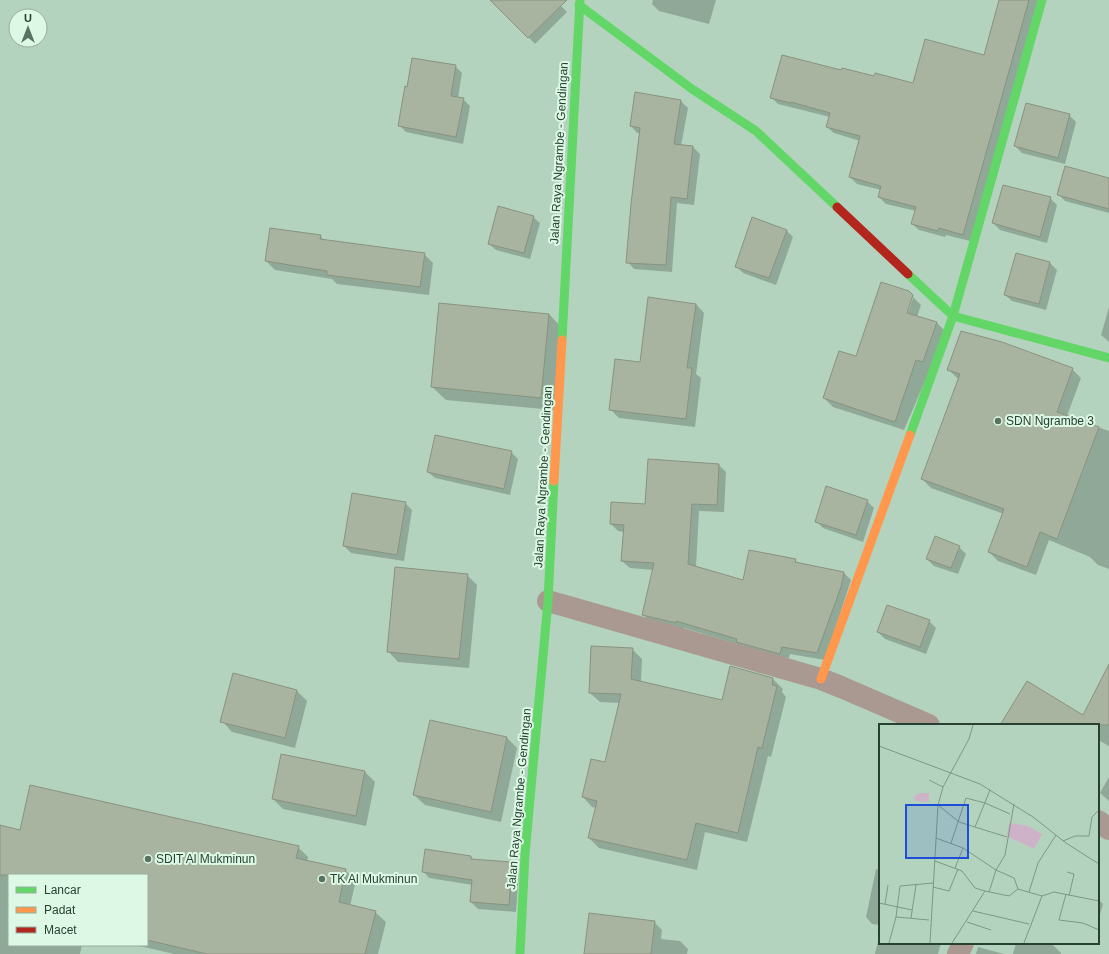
<svg xmlns="http://www.w3.org/2000/svg" width="1109" height="954" viewBox="0 0 1109 954" font-family="Helvetica,sans-serif">
<style>
.shadow{fill:#0003;fill-rule:evenodd}
.building{fill:#a9b4a0;stroke:#88937f}
.lines{fill:none;stroke-linecap:round;stroke-linejoin:round}
.street{stroke:#a99991;stroke-width:22}
.fast{stroke:#63d668;stroke-width:9}
.slow{stroke:#ff974d;stroke-width:9}
.jam{stroke:#b3261e;stroke-width:9}
.poi-dot{fill:#597362;stroke:#ddf9e6;stroke-width:1.5}
.labels{text-anchor:middle;dominant-baseline:central;stroke-width:4;stroke-linejoin:round;paint-order:stroke}
.street-label{font-size:12px;fill:#284031;stroke:#ddf9e6}
.poi-label{font-size:12px;fill:#284031;stroke:#ddf9e6;text-anchor:start}
.inset-road{fill:none;stroke:#7c9886;stroke-width:1}
.view{fill:#1d4ed8;fill-opacity:0.15;stroke:#1d4ed8;stroke-width:2}
.inset-edge{fill:none;stroke:#284031;stroke-width:2}
</style>
<rect width="100%" height="100%" fill="#b4d3be"/>
<!-- shadow -->
<g class="shadow">
<polygon points="497,0 555,0 567,12 535,44 494,2"/>
<polygon points="653,0 716,0 709,24 659,11 652,4"/>
<polygon points="1000,0 1039,0 970,241 946,235 945,237 919,230 912,224 916,211 886,204 879,197 881,190 857,184 850,177 860,141 834,133 827,127 830,117 778,104 771,97 842,72 914,84 985,56"/>
<polygon points="455,66 462,73 458,98 463,99 470,106 463,144 406,132 399,125"/>
<polygon points="681,101 688,108 681,146 693,147 700,154 694,205 677,203 672,272 634,269 628,262 640,133 637,133 631,126"/>
<polygon points="1069,115 1076,122 1065,164 1022,153 1015,146"/>
<polygon points="1109,179 1109,213 1065,201 1058,194"/>
<polygon points="1050,198 1057,205 1047,243 1000,230 993,223"/>
<polygon points="533,217 540,223 530,259 496,250 489,244"/>
<polygon points="786,230 793,237 776,285 743,273 736,266"/>
<polygon points="320,236 325,241 424,254 433,263 429,295 337,284 332,279 275,270 266,261"/>
<polygon points="1016,254 1050,263 1057,270 1046,310 1012,301 1005,295"/>
<path d="M912 296 921 305 917 317 937 323 946 332 904 430 833 407 824 398 856 358ZM911 298H913L906 318 904 317Z"/>
<polygon points="696,304 704,313 696,374 701,378 695,427 619,418 610,409 640,363"/>
<polygon points="1109,307 1109,342 1101,335"/>
<polygon points="549,314 562,328 554,410 446,400 432,387"/>
<polygon points="948,369 1072,369 1081,378 1067,416 1109,431 1109,569 1098,565 1090,557 1049,540 1036,575 998,561 989,552 1004,514 931,488 922,479 959,379 957,378"/>
<polygon points="511,452 518,459 510,495 435,478 428,472"/>
<polygon points="649,460 719,465 726,472 724,512 699,511 696,567 743,581 795,560 799,564 844,573 851,580 825,660 790,654 788,661 741,645 684,628 683,630 651,622 643,615 653,570 630,568 622,561 624,532 618,531 611,524 646,505"/>
<polygon points="867,501 874,508 863,542 823,528 816,521"/>
<polygon points="405,503 412,510 404,561 351,553 344,546"/>
<polygon points="959,547 966,554 958,574 934,566 927,559"/>
<polygon points="467,575 477,585 469,668 398,662 388,651"/>
<polygon points="929,621 936,628 926,654 885,639 878,632"/>
<polygon points="632,649 642,659 641,682 723,701 731,667 773,679 783,689 782,692 786,697 771,757 768,756 747,842 705,832 697,870 599,848 589,838 596,808 592,807 583,797 606,763 620,703 600,702 590,693"/>
<polygon points="1109,666 1109,746 1098,740 1098,725 1079,725"/>
<polygon points="296,690 307,701 295,748 232,732 222,721"/>
<polygon points="507,738 517,748 501,822 425,805 414,795"/>
<polygon points="365,772 375,782 366,826 283,809 273,799"/>
<polygon points="1109,777 1109,801 1100,793"/>
<polygon points="0,826 21,831 298,847 308,857 307,862 345,870 356,880 350,906 375,912 386,922 378,954 174,954 135,945 147,945 147,875 9,875 9,945 82,945 80,954 0,954"/>
<polygon points="471,857 474,860 512,863 519,870 516,912 478,909 471,902 473,885 429,878 423,871"/>
<polygon points="876,869 880,870 880,925 872,924 866,917"/>
<polygon points="1098,899 1103,904 1098,922"/>
<polygon points="654,922 662,930 661,939 680,941 688,949 687,954 585,954"/>
<polygon points="880,933 880,943 941,943 938,954 875,954"/>
<polygon points="1016,943 1049,943 1052,944 1061,953 1061,954 1013,954"/>
<polygon points="978,947 1004,954 976,954"/>
</g>
<!-- building -->
<g class="building">
<polygon points="490,0 567,0 528,38"/>
<polygon points="999,0 1029,0 963,235 939,228 938,231 911,224 916,207 878,197 881,186 849,177 860,136 826,127 830,113 791,102 791,103 770,98 782,55 841,70 842,68 874,76 875,73 913,83 925,39 984,55"/>
<polygon points="412,58 456,65 451,96 464,98 456,137 398,126 405,86 407,87"/>
<polygon points="635,92 681,100 674,144 693,146 687,199 671,197 666,265 626,263 631,204 640,128 630,126"/>
<polygon points="1026,103 1070,114 1058,158 1014,146"/>
<polygon points="1065,166 1109,178 1109,209 1057,195"/>
<polygon points="1003,185 1051,197 1040,237 992,223"/>
<polygon points="498,206 534,216 524,253 488,244"/>
<polygon points="752,217 787,230 769,278 735,267"/>
<polygon points="270,228 321,235 320,239 425,253 420,287 327,275 327,271 265,261"/>
<polygon points="1016,253 1050,262 1039,304 1004,295"/>
<polygon points="881,282 909,291 913,295 907,313 937,322 923,362 916,360 895,422 823,398 839,351 856,356"/>
<polygon points="648,297 696,304 687,368 692,368 686,419 609,410 615,359 640,362"/>
<polygon points="439,303 549,314 541,398 431,387"/>
<polygon points="961,331 1002,342 1073,368 1057,412 1099,427 1057,539 1040,532 1027,567 988,552 1004,509 921,479 960,374 947,370"/>
<polygon points="435,435 512,451 504,489 427,472"/>
<polygon points="648,459 719,464 717,505 692,504 688,564 743,580 749,550 796,559 795,562 844,572 841,587 817,653 782,647 780,654 736,642 737,639 676,621 676,623 642,615 654,563 621,561 624,525 610,524 611,502 645,504"/>
<polygon points="826,486 868,500 856,535 815,522"/>
<polygon points="352,493 406,502 397,555 343,546"/>
<polygon points="935,536 960,546 951,568 926,559"/>
<polygon points="395,567 468,574 459,659 387,652"/>
<polygon points="887,605 930,620 920,647 877,632"/>
<polygon points="591,646 633,648 631,679 722,700 730,666 773,678 772,685 777,686 762,748 758,747 738,833 696,823 687,860 588,838 597,801 582,797 591,759 605,762 621,694 589,693"/>
<polygon points="1109,664 1109,725 1000,725 1027,681 1083,715"/>
<polygon points="233,673 297,690 285,738 220,722"/>
<polygon points="430,720 507,737 491,812 413,795"/>
<polygon points="281,754 365,771 356,816 272,799"/>
<polygon points="30,785 299,846 296,858 346,869 339,902 376,911 365,954 207,954 147,940 147,875 0,875 0,825 20,830"/>
<polygon points="425,849 471,856 471,859 512,862 509,905 470,902 472,880 422,872"/>
<polygon points="589,913 655,921 651,954 584,954"/>
</g>
<g class="lines">
<!-- street -->
<g class="street">
<polyline points="548,601 821,679 841,687 929,725"/>
<polyline points="1098,821 1109,829"/>
<polyline points="958,954 963,943"/>
</g>
<!-- fast -->
<g class="fast">
<polyline points="579,5 692,89 756,131 837,207"/>
<polyline points="908,274 953,316 1109,358"/>
<polyline points="562,340 580,0"/>
<polyline points="910,435 953,316 1042,0"/>
<polyline points="520,954 525,854 548,601 554,481"/>
</g>
<!-- slow -->
<g class="slow">
<polyline points="554,481 562,340"/>
<polyline points="821,679 910,435"/>
</g>
<!-- jam -->
<polyline class="jam" points="837,207 908,274"/>
</g>
<!-- markers -->
<g class="poi-dot">
<circle cx="998" cy="421" r="4"/>
<circle cx="148" cy="859" r="4"/>
<circle cx="322" cy="879" r="4"/>
</g>
<g class="labels">
<!-- street labels -->
<g class="street-label">
<text transform="translate(559 153) rotate(-87)">Jalan Raya Ngrambe - Gendingan</text>
<text transform="translate(543 477) rotate(-87)">Jalan Raya Ngrambe - Gendingan</text>
<text transform="translate(519 799) rotate(-85)">Jalan Raya Ngrambe - Gendingan</text>
</g>
<!-- poi labels -->
<g class="poi-label">
<text x="1006" y="421">SDN Ngrambe 3</text>
<text x="156" y="859">SDIT Al Mukminun</text>
<text x="330" y="879">TK Al Mukminun</text>
</g>
</g>
<!-- overview -->
<g transform="translate(879 724)">
<rect width="220" height="220" fill="#b4d3be"/>
<path d="M42 69H50V78L36 77 35 72ZM130 99 149 102 163 110 155 125 128 112Z" fill="#ceb2c8"/>
<path class="inset-road" d="M0 22 101 60 154 93 187 119 220 140M50 56 64 63M59 81 80 98 128 113M96 103 111 66M57 114 84 124 117 146 135 154 139 165 163 172 145 219M184 117 196 112H210L213 93 220 86M72 119 87 74 106 79 131 90M56 137 83 147 96 164 106 167M76 144 84 124M188 148 195 150 190 172M54 163 70 167 79 145M110 168 117 146 126 131 135 80M150 168 159 139 177 111M187 170 180 196 204 199 220 206M163 172 175 168 220 177M0 179 33 186M6 180 9 161M94 187 150 200M17 193 21 162 54 159M32 194 37 161M88 198 112 206M10 219 17 193 50 196M51 219 59 81 64 63 90 15 94 1M73 219 106 167 130 172 139 165"/>
<path class="view" d="M27 81H89V134H27Z"/>
<rect width="220" height="220" class="inset-edge"/>
</g>
<!-- legend -->
<rect x="8" y="874" width="140" height="72" fill="#ddf9e6" stroke="#95af9e"/>
<rect x="16" y="887" width="20" height="6" fill="#63d668" stroke="#95af9e"/>
<text x="44" y="894" font-size="12" fill="#284031">Lancar</text>
<rect x="16" y="907" width="20" height="6" fill="#ff974d" stroke="#95af9e"/>
<text x="44" y="914" font-size="12" fill="#284031">Padat</text>
<rect x="16" y="927" width="20" height="6" fill="#b3261e" stroke="#95af9e"/>
<text x="44" y="934" font-size="12" fill="#284031">Macet</text>
<!-- north arrow -->
<g transform="translate(28 28)"><circle r="19" fill="#ddf9e6" stroke="#95af9e"/>
<path d="M0-3L7 15L0 10L-7 15Z" fill="#597362"/>
<text y="-6" font-size="11" font-weight="bold" text-anchor="middle" fill="#284031">U</text>
</g>
</svg>
